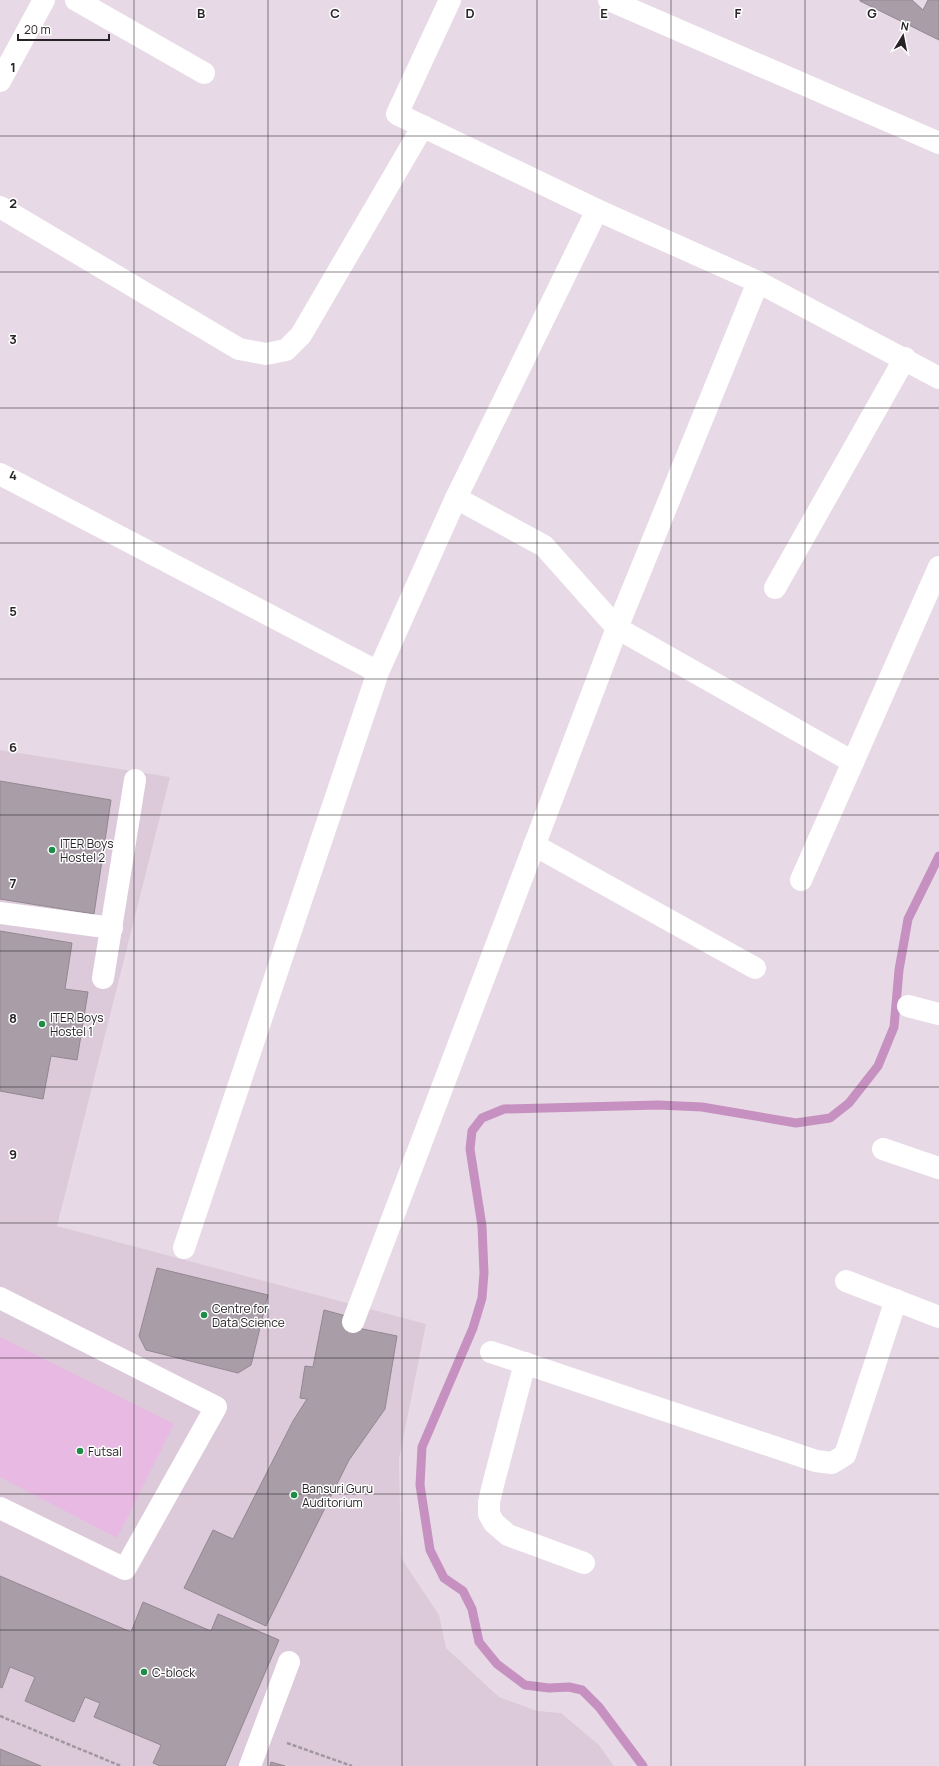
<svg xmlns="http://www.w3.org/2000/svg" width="939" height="1766" viewBox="0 0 939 1766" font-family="Manrope,sans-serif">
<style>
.built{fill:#dccada}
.green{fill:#e8b9e3}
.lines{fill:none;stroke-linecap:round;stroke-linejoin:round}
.stream{stroke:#c691c0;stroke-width:9}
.building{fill:#a99da8;stroke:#938791}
.path{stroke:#a197a0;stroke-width:2.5;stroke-dasharray:4 2;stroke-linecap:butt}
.minor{stroke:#fff;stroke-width:22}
.grid{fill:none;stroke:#282327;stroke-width:1;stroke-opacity:0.55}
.poi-dot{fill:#1d8c45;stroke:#fff;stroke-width:1.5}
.labels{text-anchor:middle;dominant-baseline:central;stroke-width:3;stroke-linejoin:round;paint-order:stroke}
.poi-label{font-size:12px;fill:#282327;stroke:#fff;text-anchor:start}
.grid-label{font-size:13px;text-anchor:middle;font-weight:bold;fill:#282327;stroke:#fff;stroke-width:3;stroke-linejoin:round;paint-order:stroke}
</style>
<rect width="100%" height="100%" fill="#e7dae6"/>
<!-- built -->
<polygon class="built" points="0,750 170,777 57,1226 426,1324 399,1459 401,1558 439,1615 446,1648 499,1697 537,1711 561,1713 599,1745 614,1766 0,1766"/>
<!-- green -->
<polygon class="green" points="0,1337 174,1424 117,1538 0,1477"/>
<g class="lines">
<!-- stream -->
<polyline class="stream" points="643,1766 599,1707 582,1690 569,1687 549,1688 525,1685 497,1664 479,1642 472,1609 463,1591 444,1578 430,1550 420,1485 422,1447 473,1328 482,1298 484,1273 482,1226 470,1149 472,1131 482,1118 504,1109 658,1105 702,1107 796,1123 830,1118 849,1103 878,1066 894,1027 899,970 908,919 939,856"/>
</g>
<!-- building -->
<g class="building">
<polygon points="860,0 912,0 923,10 928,0 939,0 939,40 860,1"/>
<polygon points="0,781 111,800 94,914 0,899"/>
<polygon points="0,931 72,943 65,989 88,992 77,1060 51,1056 43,1099 0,1091"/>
<polygon points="157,1268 268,1295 251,1365 238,1373 146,1350 139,1336"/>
<polygon points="324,1310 361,1320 358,1328 397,1336 385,1409 349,1460 266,1626 184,1588 213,1530 233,1539 293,1421 307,1399 300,1398 305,1366 313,1367"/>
<polygon points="0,1576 131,1632 143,1602 211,1631 218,1614 279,1640 225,1766 160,1766 153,1763 161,1745 94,1717 100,1703 85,1697 74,1722 25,1701 35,1677 10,1667 2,1688 0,1687"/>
<polygon points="0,1749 41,1766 0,1766"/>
<polygon points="271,1762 285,1766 270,1766"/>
</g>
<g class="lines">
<!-- path -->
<g class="path">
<polyline points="0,1716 121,1766"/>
<polyline points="287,1743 352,1766"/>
</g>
<!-- minor -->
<g class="minor">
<polyline points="76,0 204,73"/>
<polyline points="450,0 397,114 597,210 758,282"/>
<polyline points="609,0 939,143"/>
<polyline points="0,81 44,0"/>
<polyline points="0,207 239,349 266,354 286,350 301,335 423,126"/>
<polyline points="597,210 456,498 544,546 617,628 853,762"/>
<polyline points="0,474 378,672 184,1248"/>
<polyline points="775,588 905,358"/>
<polyline points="378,672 456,498"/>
<polyline points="534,845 755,968"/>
<polyline points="801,880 939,567"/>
<polyline points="0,913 112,928"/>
<polyline points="103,978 135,780"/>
<polyline points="908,1006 939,1014"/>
<polyline points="883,1149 939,1168"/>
<polyline points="846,1281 939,1317"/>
<polyline points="0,1298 216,1407 125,1569 0,1508"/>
<polyline points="353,1322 617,628 758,282 939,378"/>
<polyline points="491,1352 816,1461 832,1463 845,1455 896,1300"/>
<polyline points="525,1363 493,1485 489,1502 489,1514 494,1523 508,1535 584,1563"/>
<polyline points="250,1766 289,1662"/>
</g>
</g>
<!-- grid -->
<path class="grid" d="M134 0V1766M268 0V1766M402 0V1766M537 0V1766M671 0V1766M805 0V1766M0 136H939M0 272H939M0 408H939M0 543H939M0 679H939M0 815H939M0 951H939M0 1087H939M0 1223H939M0 1358H939M0 1494H939M0 1630H939"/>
<!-- markers -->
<g class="poi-dot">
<circle cx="52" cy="850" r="4"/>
<circle cx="42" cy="1024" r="4"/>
<circle cx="204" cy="1315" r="4"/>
<circle cx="80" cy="1451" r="4"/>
<circle cx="294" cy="1495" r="4"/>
<circle cx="144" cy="1672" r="4"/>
</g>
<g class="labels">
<!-- poi labels -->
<g class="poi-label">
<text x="60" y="843">ITER Boys<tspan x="60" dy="14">Hostel 2</tspan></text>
<text x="50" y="1017">ITER Boys<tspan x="50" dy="14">Hostel 1</tspan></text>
<text x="212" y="1308">Centre for<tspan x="212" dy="14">Data Science</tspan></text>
<text x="88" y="1451">Futsal</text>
<text x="302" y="1488">Bansuri Guru<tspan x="302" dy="14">Auditorium</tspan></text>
<text x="152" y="1672">C-block</text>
</g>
</g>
<g class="grid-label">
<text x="201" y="18">B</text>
<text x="335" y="18">C</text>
<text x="470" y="18">D</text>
<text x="604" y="18">E</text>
<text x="738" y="18">F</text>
<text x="872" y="18">G</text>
<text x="13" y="72">1</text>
<text x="13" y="208">2</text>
<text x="13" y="344">3</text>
<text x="13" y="480">4</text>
<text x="13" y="616">5</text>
<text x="13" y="752">6</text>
<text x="13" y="888">7</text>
<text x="13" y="1023">8</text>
<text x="13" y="1159">9</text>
</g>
<!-- north arrow -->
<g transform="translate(903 36) rotate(10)" stroke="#ffffff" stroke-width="3" paint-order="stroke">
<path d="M0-3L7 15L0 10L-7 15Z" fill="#282327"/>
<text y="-6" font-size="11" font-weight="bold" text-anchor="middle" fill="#282327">N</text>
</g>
<!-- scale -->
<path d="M18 34v6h91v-6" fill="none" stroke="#282327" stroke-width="2"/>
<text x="24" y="34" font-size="12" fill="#282327" stroke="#ffffff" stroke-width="3" paint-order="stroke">20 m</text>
</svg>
